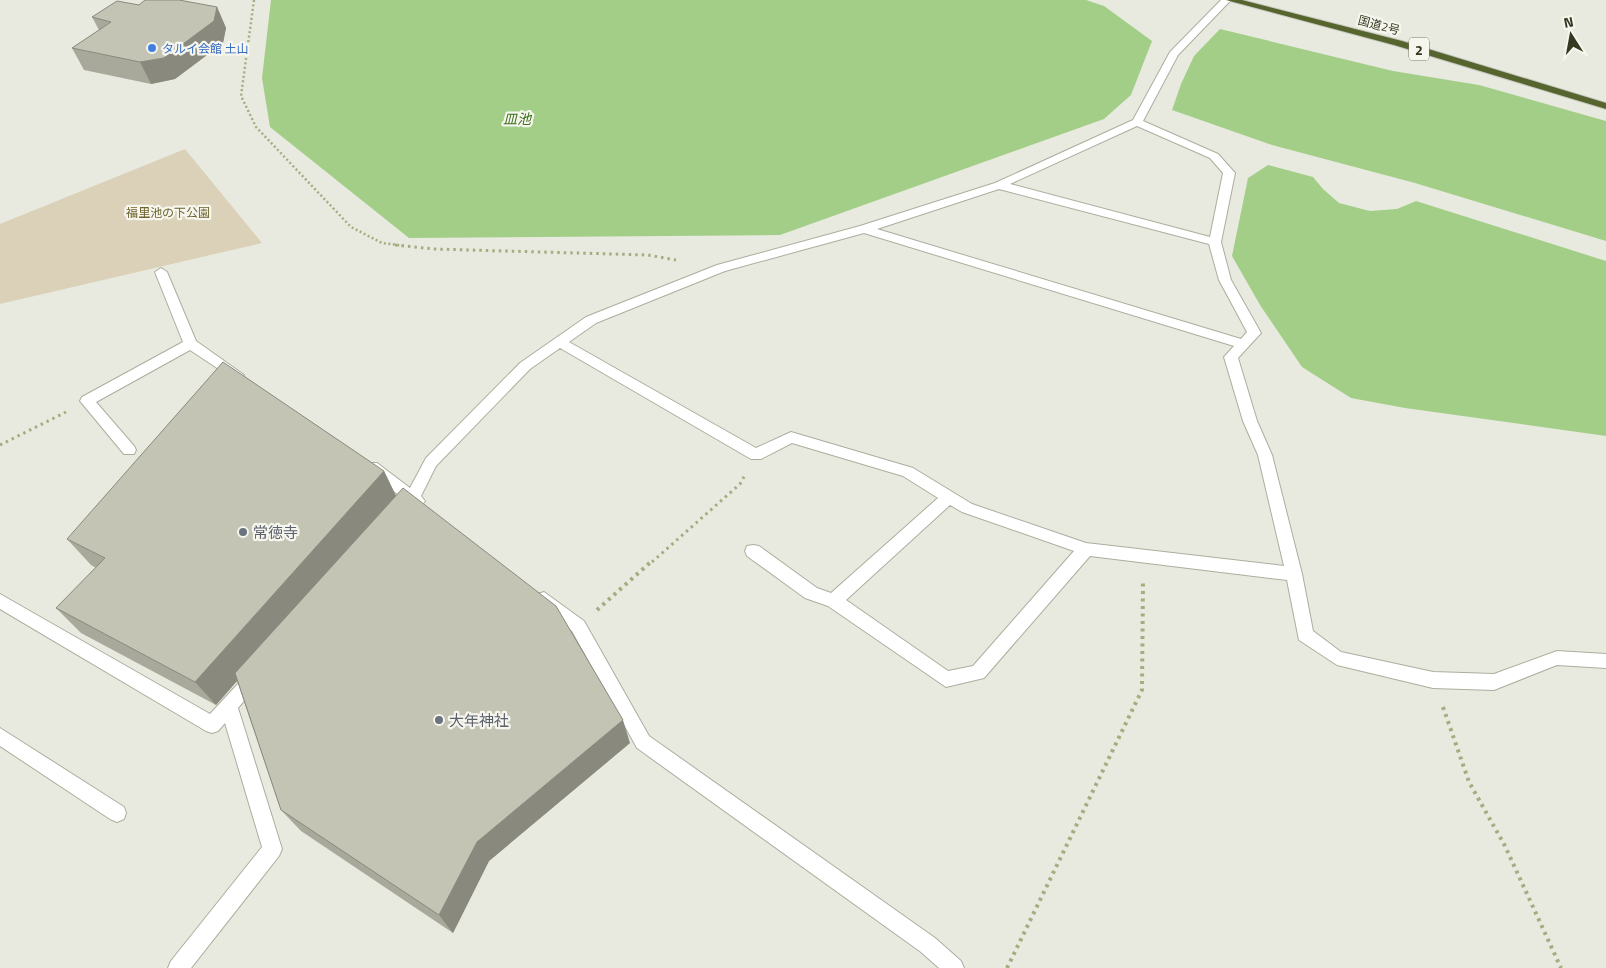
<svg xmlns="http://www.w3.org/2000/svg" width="1606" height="968" viewBox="0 0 1606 968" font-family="'Titillium Web','Noto Sans JP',sans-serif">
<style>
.green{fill:#dad1b8}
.water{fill:#a2ce88}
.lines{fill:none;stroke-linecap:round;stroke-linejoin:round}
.street-casing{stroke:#abae9e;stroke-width:2}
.highway-casing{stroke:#c6c8c1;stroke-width:2}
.path-far2{stroke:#a6ac80;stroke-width:2.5;stroke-dasharray:2 2.5;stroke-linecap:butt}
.path-far1{stroke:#a6ac80;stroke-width:3;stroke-dasharray:2.5 4;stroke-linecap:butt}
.path{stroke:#a6ac80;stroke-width:4;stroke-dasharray:3 4.5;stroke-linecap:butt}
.street{fill:#fff;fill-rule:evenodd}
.highway{fill:#56642d;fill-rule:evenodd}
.wall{fill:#a9a99b}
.shaded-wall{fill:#89897e}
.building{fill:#c4c4b4;stroke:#89897e}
.shop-dot{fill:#3f7fe0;stroke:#f6f6ef;stroke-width:2}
.worship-dot{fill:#6b7280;stroke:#f6f6ef;stroke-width:2}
.labels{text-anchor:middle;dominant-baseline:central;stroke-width:4.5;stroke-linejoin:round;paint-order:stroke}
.far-street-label{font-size:12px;fill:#343920;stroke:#f6f6ef}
.far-shop-label{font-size:12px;fill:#366cbe;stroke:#f6f6ef;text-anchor:start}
.far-park-label{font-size:12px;fill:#6e642c;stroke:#f6f6ef}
.shield{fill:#f6f6ef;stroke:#6e725e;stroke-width:1}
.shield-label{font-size:14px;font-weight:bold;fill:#343920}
.far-water-label{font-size:14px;font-style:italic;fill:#3d721d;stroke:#f6f6ef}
.worship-label{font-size:15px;fill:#5b616d;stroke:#f6f6ef;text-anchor:start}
</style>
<rect width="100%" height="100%" fill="#e9eadf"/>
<!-- green -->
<polygon class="green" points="185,149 262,243 0,304 0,224"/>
<!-- water -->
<g class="water">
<polygon points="271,0 1086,0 1104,6 1152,41 1131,95 1104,119 780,235 409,238 270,127 262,78"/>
<polygon points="1220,29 1393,71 1479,85 1606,121 1606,241 1415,183 1272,145 1172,110 1181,84 1194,56"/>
<polygon points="1268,165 1313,177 1323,189 1339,203 1370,211 1397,209 1416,201 1606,261 1606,436 1405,408 1351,398 1302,367 1260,305 1232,256 1248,178"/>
</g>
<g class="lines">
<defs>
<g id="street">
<path d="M1221 0H1231L1178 55 1143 121 1218 154 1235 173 1221 242 1231 280 1261 333 1238 358 1257 421 1272 455 1302 574 1313 631 1341 652 1433 672 1494 674 1557 651 1606 654V668L1557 665 1494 690 1433 688 1337 665 1299 640 1287 580 1090 556 984 678 946 687 828 606 805 598 747 556 745 551 747 546 753 545 759 546 817 588 831 593 938 498 903 476 792 443 761 459H751L560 348 530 369 436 466 421 496 425 501 422 505 414 506C408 513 405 518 396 515L393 511 403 498 367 471 365 467 367 463H377L410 488 426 458 520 363 586 317 717 265 860 226 995 183 1133 120 1170 52ZM1137 126 1210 158 1223 173 1210 237 1010 184ZM999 189 1209 244 1219 280 1247 332 1241 339 877 229ZM864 233 1234 346 1224 357 1243 421 1258 455 1284 566 1086 543 972 504 913 468 791 432 756 448 569 342 596 323 725 271ZM950 505 962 512 1074 551 973 666 948 671 846 600Z"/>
<polygon points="161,268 167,272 196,341 244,375 242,378 232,378 190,350 96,402 134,446 136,450 134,454 124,454 80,401 82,397 183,342 155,272"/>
<polygon points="544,592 584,621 649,736 935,938 961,961 964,968 939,968 921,952 637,748 572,631 538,604 536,599 538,594"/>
<polygon points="0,594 210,714 248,673 254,670 260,673 263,678 238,708 282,849 279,856 191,968 168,968 171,961 262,847 225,723 218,731 212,733 206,731 0,609"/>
<polygon points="0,728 124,807 126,813 124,819 117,822 110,819 0,746"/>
</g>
<polygon id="highway" points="1226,0 1242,0 1402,41 1606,103 1606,109 1394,45"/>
</defs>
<!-- street casing -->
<use href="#street" class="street-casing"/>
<!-- highway casing -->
<use href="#highway" class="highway-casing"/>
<!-- path-far2 -->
<polyline class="path-far2" points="254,0 241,96 256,127 351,227 382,243 406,246"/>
<!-- path-far1 -->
<g class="path-far1">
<polyline points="395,245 434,249 648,255 676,260"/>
<polyline points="0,445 66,412"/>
<polyline points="652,562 740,484 745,475"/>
</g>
<!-- path -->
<g class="path">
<polyline points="597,610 653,560"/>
<polyline points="1443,707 1469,782 1505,846 1561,968"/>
<polyline points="1007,968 1142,690 1143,582"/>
</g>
<!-- street -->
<use href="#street" class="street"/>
<!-- highway -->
<use href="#highway" class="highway"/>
</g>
<!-- wall -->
<g class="wall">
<polygon points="139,5 217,7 226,28 223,43 175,79 151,84 84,70 72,48 99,30 92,17"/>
<polygon points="384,471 396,496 630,743 489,861 453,933 301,831 281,810 237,681 216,705 81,633 56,608 96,568 91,565 67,539"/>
</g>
<!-- shaded-wall -->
<g class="shaded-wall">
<polygon points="217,7 226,28 223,43 175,79 151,84 140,62"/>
<polygon points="384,471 397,498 216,705 195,682"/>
<polygon points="623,720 630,743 489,861 453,933 439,915 477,842"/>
</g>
<!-- building -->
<g class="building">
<polygon points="145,0 179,0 217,7 214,21 164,58 140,62 72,48 111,22 92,17 117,1 139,5"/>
<polygon points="223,362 384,471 195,682 56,608 105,558 67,539"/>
<polygon points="403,488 556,606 623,720 477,842 439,915 281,810 235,673"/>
</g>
<!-- markers -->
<circle class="shop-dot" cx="152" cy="48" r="5"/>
<g class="worship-dot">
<circle cx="243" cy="532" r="5"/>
<circle cx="439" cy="720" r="5"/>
</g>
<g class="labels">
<!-- far-street labels -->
<g class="far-street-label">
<text transform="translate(1379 25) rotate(15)">国道2号</text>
</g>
<!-- far-shop labels -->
<g class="far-shop-label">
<text x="162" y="48">タルイ会館 土山</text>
</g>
<!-- far-park labels -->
<g class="far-park-label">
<text x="168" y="212">福里池の下公園</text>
</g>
<!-- shield labels -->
<rect class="shield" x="1409" y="37.5" width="20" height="23" rx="4"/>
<g class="shield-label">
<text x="1419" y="49">2</text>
</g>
<!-- far-water labels -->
<g class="far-water-label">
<text x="517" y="118">皿池</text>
</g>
<!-- worship labels -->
<g class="worship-label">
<text x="253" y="532">常徳寺</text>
<text x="449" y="720">大年神社</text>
</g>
</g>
<!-- north arrow -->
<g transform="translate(1571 35) rotate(349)" stroke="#f6f6ef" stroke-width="4" paint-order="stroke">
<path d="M0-4L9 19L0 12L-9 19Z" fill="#343920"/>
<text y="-8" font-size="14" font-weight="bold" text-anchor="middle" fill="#343920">N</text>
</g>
</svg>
